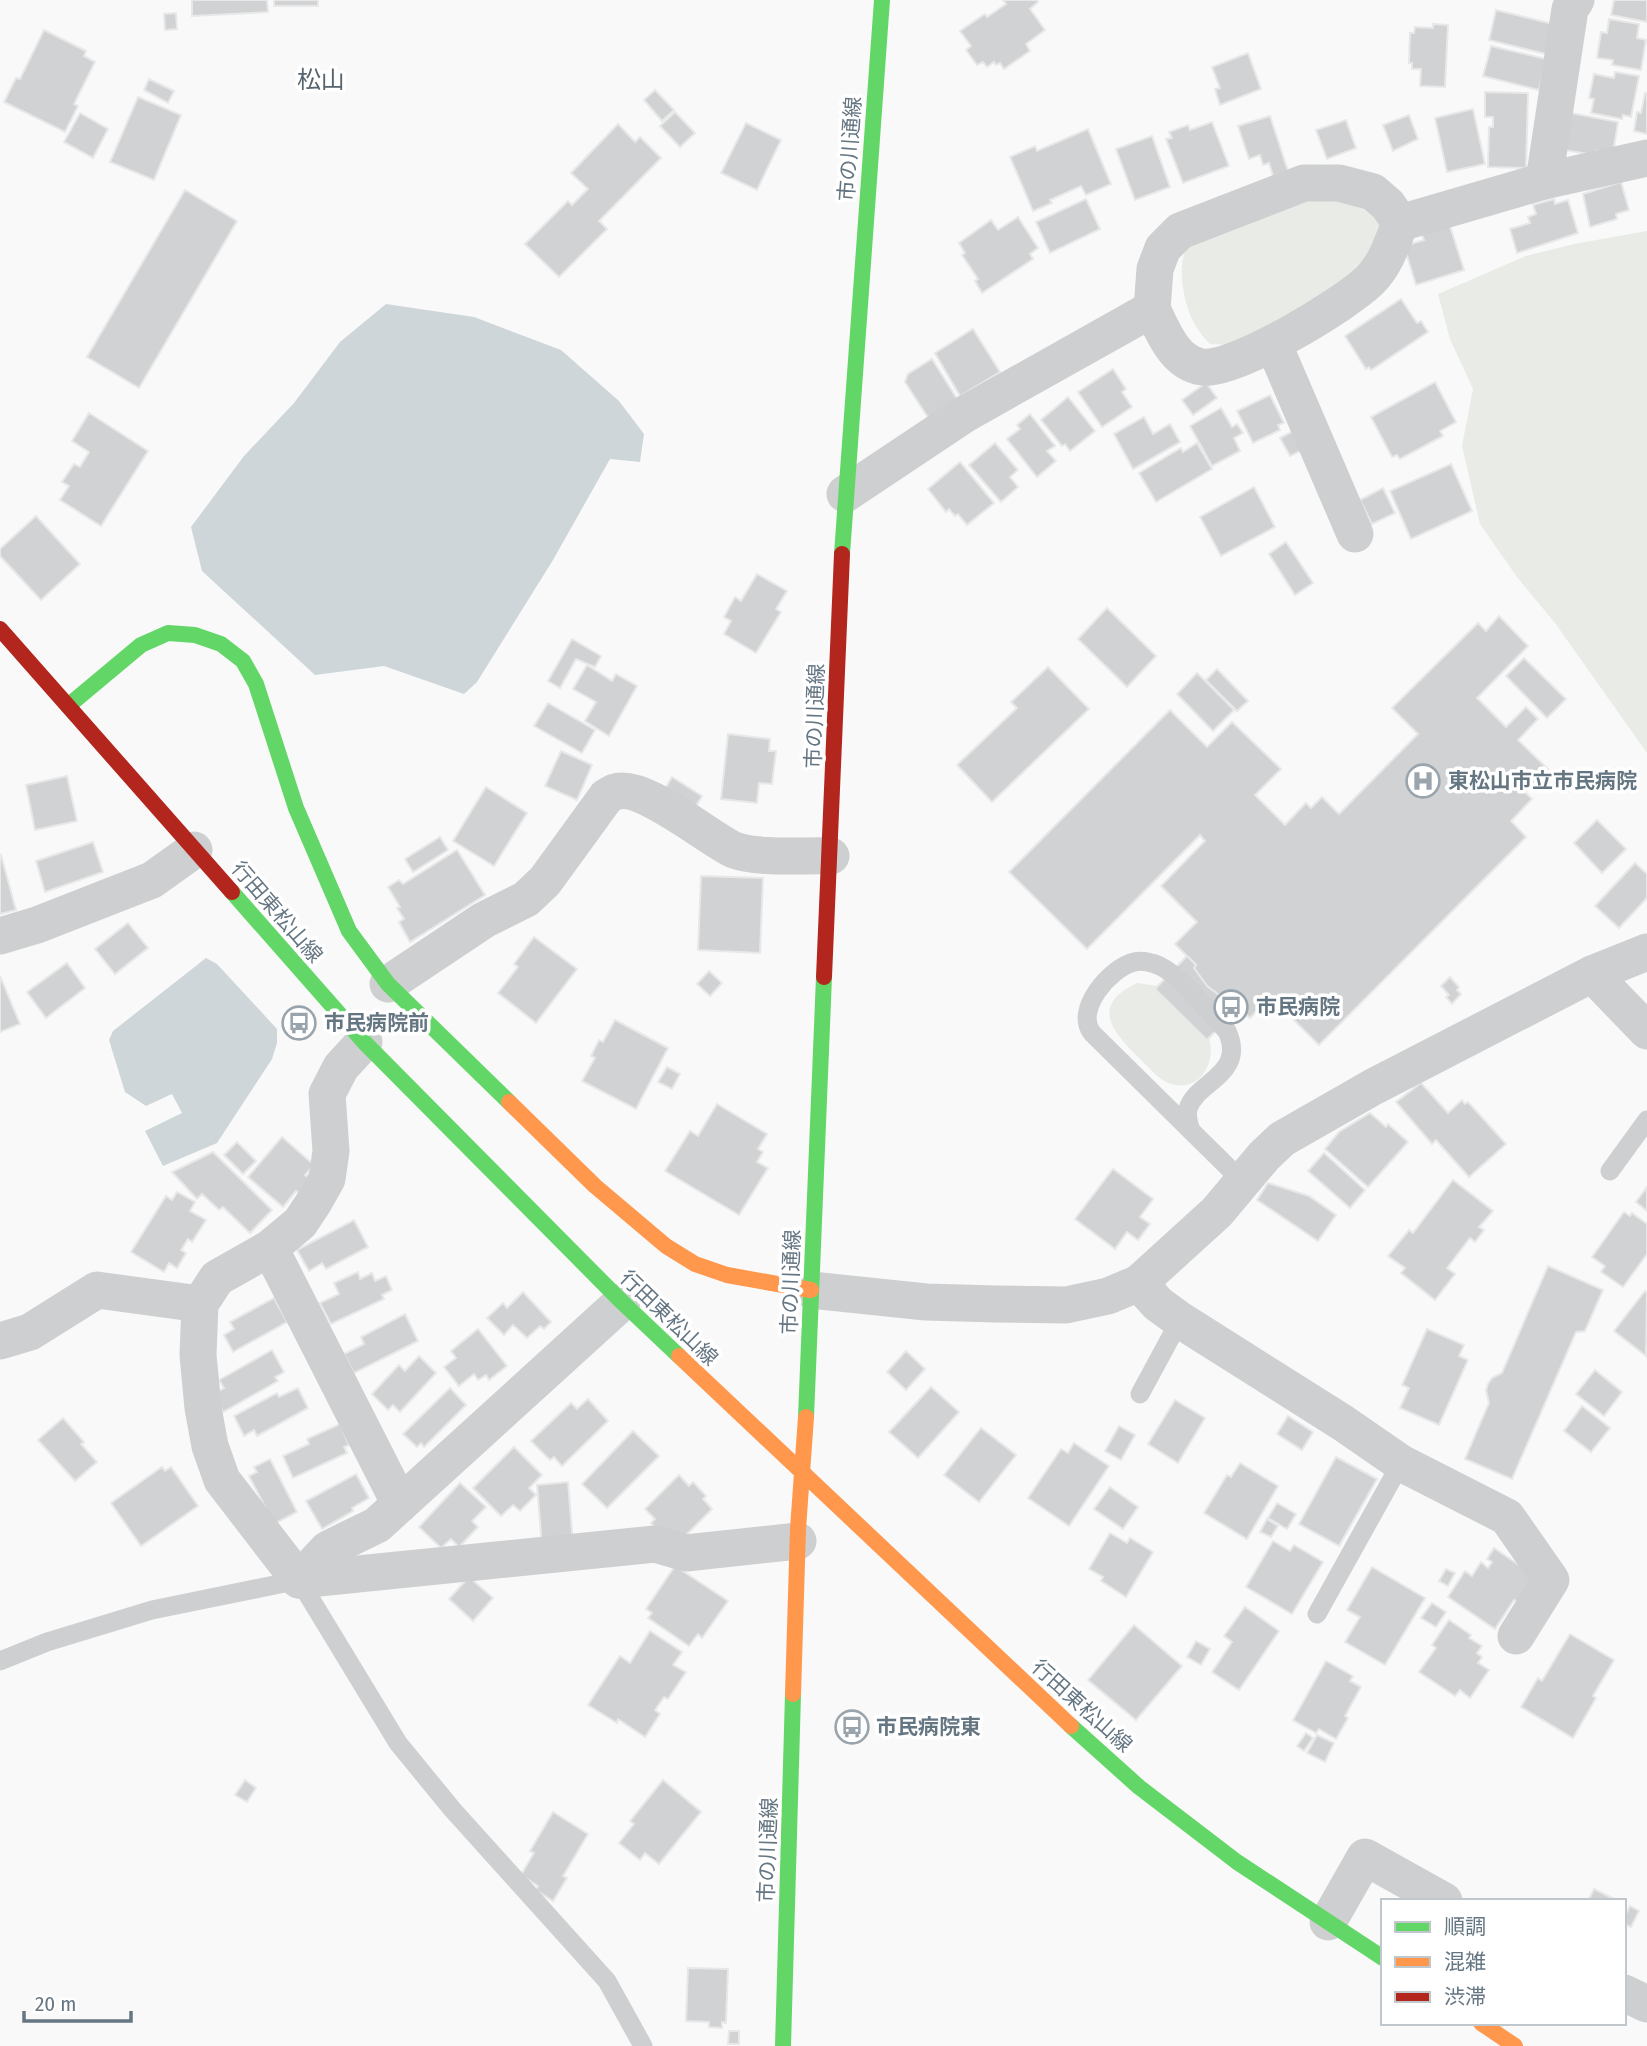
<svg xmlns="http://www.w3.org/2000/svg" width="1647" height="2046" viewBox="0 0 1647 2046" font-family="'Fira Sans Condensed','Noto Sans JP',sans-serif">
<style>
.green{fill:#e8ebe6}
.water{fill:#ced6d9}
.building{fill:#d0d2d3;stroke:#e8e8e8;stroke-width:2}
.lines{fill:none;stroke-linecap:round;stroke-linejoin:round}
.lane{stroke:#cecfd0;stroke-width:19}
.street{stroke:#cecfd0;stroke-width:37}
.fast{stroke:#63d668;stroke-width:16}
.slow{stroke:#ff974d;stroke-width:16}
.jam{stroke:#b3261e;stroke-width:16}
.labels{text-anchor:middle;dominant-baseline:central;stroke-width:7;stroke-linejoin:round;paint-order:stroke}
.street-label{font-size:21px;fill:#657683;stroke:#fff}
.poi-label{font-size:21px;font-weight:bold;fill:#657683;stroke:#fff;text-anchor:start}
.quarter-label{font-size:24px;fill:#57646e;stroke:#fff}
</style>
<rect width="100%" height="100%" fill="#f9f9f9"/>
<!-- green -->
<g class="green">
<path d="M1308 191C1340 198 1360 198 1381 225V240L1352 281 1236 345 1210 344C1194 328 1186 310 1183 287 1181 276 1181 259 1186 249 1198 230 1283 201 1308 191Z"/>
<polygon points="1647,231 1647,753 1555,623 1517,577 1480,524 1462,446 1473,389 1450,339 1438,294 1526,256 1574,244"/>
<path d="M1137 983 1157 986 1155 989 1206 1039 1209 1038C1217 1064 1198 1094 1168 1083 1157 1078 1148 1066 1139 1058 1113 1032 1089 1006 1137 983Z"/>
</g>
<!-- water -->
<g class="water">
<polygon points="386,304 474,317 561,350 619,401 644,434 640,462 610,459 553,560 477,682 464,694 384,666 315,675 202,571 191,527 244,456 294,403 340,342"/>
<polygon points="206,958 217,964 277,1029 277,1043 272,1059 217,1143 163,1166 145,1131 182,1113 172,1094 146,1106 125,1092 109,1040 113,1031"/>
</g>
<!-- building -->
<g class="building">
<polygon points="192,0 267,0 268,12 192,16"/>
<rect x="274" y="0" width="44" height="6"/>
<polygon points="1003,0 1037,0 1038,2 1030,9 1045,30 1026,44 1030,51 1004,69 1000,63 996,65 994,62 987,67 983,62 977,65 966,50 971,46 960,31 985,14 987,17 1006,4"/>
<polygon points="1614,0 1647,0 1647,22 1611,15"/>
<polygon points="1496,10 1553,24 1546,54 1489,40"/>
<polygon points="176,13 177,29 165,30 164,14"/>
<polygon points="1609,19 1639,24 1637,38 1646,40 1641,70 1612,65 1613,60 1597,58 1601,32 1607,33"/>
<polygon points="1433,24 1448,25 1445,87 1420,86 1421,69 1412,69 1412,63 1409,63 1410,33 1414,33 1415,27 1433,28"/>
<polygon points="44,30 86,51 84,56 95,62 74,104 78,106 65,132 4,102 16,78 20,79"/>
<polygon points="1491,46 1546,59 1539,90 1483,76"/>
<polygon points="1248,53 1261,89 1220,105 1215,89 1220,88 1212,67"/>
<polygon points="1615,72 1639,76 1631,117 1623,115 1622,119 1591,113 1594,99 1589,98 1594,74 1614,78"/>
<polygon points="149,79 174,91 168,103 144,90"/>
<polygon points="655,90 674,110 662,121 644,100"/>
<polygon points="1485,92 1528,93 1526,168 1488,167 1489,127 1493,127 1493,117 1485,117"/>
<polygon points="1645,93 1647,94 1647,134 1634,131 1637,112 1641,113"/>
<polygon points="138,97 181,115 154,180 110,162"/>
<polygon points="1473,109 1485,164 1447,172 1435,118"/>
<polygon points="675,112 695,133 680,147 660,126"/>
<polygon points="80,113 108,129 93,158 64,142"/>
<polygon points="1571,113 1618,122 1613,154 1596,151 1595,155 1564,150"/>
<polygon points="1409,115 1418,139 1393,151 1383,125"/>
<polygon points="1270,116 1288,171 1273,176 1269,163 1263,165 1260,155 1249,159 1238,126"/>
<polygon points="1346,120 1356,148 1327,159 1316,130"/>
<polygon points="1212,122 1229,166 1183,183 1166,139 1172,138 1169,132 1188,125 1190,130"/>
<polygon points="746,123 781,140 757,190 721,173"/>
<polygon points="618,124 635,142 640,137 661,158 599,221 607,229 559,277 525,244 568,201 572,205 588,189 571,173"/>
<polygon points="1088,129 1111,184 1086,195 1081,186 1050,200 1052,203 1033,211 1010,157 1035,146 1037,151"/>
<polygon points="1152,136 1170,187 1135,200 1116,149"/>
<polygon points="1621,182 1629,210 1616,214 1617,219 1590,227 1583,194"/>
<polygon points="185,190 237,221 139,388 87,357"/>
<polygon points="1086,199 1100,229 1050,253 1036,222"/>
<polygon points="1554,199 1555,204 1568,200 1578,233 1517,253 1510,229 1530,223 1528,217 1536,214 1533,205"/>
<polygon points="1018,217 1038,248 1030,254 1033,259 982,293 975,281 978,279 962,255 965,253 959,243 991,220 998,230"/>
<polygon points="1449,223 1464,270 1416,285 1404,246 1424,240 1421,232"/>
<polygon points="1401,299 1417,323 1421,321 1428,332 1371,370 1369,367 1366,369 1345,336"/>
<polygon points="973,329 1000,372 960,396 935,353"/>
<polygon points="932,359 959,402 934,418 927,416 905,382 908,374"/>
<polygon points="1113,369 1126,389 1122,392 1132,407 1102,427 1078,392"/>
<polygon points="1435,382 1456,422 1440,431 1443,436 1400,459 1397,455 1392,457 1371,417"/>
<polygon points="1206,383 1217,398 1193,415 1182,400"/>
<polygon points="1270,395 1284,423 1278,425 1280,430 1253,443 1237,411"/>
<polygon points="1068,397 1095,431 1070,451 1065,444 1062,446 1041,420"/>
<polygon points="1221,408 1232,427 1237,424 1243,433 1234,438 1240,451 1212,466 1190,426"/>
<polygon points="89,413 148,451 101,526 60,500 69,486 62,482 74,464 80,467 89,452 72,441"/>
<polygon points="1030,414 1055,446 1047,451 1056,461 1037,477 1007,439 1020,429 1017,425"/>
<polygon points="1144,417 1153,434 1170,424 1180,442 1133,469 1114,434"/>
<polygon points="1295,430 1305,449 1290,456 1280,438"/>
<polygon points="995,443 1018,470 1010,477 1018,487 1001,502 969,465"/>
<polygon points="1197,443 1212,469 1156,502 1139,473 1181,448 1183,452"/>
<polygon points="960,462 994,503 967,525 958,514 955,516 949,509 946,512 928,489"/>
<polygon points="1451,464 1472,511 1411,539 1390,491"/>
<polygon points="1254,487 1275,527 1221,556 1200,517"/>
<polygon points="1383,488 1395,513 1372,524 1360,500"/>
<polygon points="36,516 80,564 41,600 0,556 0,549"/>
<polygon points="1286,542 1313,583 1295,595 1269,554"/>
<polygon points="757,574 787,591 776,609 781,612 756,653 724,634 731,621 724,617 735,597 741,601"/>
<polygon points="1107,608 1156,656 1127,687 1078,639"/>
<polygon points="1499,616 1528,646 1477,698 1506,727 1526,707 1538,719 1518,740 1548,769 1525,792 1532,799 1511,821 1526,837 1319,1045 1271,997 1250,1018 1229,999 1227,1001 1207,986 1194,968 1196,965 1175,944 1197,922 1161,886 1205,841 1200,835 1087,949 1009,872 1170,710 1207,747 1232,722 1281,769 1255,795 1285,825 1306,803 1311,808 1322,797 1339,814 1418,734 1392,708 1478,623 1486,631"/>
<polygon points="572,639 601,656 595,667 576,659 560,688 548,681"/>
<polygon points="1524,658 1566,699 1547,718 1506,676"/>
<polygon points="587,665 612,681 616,674 637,686 609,736 585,721 596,702 573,689"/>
<polygon points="1048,667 1089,709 992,802 957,765 1017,708 1011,702"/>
<polygon points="1217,669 1248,701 1237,711 1206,680"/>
<polygon points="1197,673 1234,710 1213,731 1177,694"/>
<polygon points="548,703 595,730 582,753 534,726"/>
<polygon points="728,734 770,739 769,751 776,751 772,784 759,783 757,803 721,799"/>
<polygon points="561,751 592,765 577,800 545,786"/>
<polygon points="67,776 77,821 35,830 26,785"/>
<polygon points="672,777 702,796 693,811 663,792"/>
<polygon points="486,787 527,813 494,866 453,841"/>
<polygon points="1597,820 1626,849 1602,873 1574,843"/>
<polygon points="440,837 448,850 413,872 405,859"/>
<polygon points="93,842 103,872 45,892 36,861"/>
<polygon points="457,850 485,895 410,942 399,922 404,919 397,908 400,907 388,887 399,880 403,884"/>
<polygon points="1,855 16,910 0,914 0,856"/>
<polygon points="1635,863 1647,874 1647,898 1619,928 1595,906"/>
<polygon points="701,876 763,878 760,953 698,950"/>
<polygon points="128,923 148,948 115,974 95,949"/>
<polygon points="534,937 577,969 536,1023 498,993 518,967 514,964"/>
<polygon points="1187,956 1196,965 1194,968 1207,986 1227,1001 1229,999 1238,1007 1207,1040 1155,989"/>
<polygon points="67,963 85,988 46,1018 27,992"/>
<polygon points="709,971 722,983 710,996 697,984"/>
<polygon points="0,976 20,1024 0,1032"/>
<polygon points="1450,977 1459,987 1457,990 1461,994 1452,1004 1446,997 1449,995 1441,986"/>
<polygon points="615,1020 668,1048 636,1109 582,1081 595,1058 591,1056 599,1040 603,1042"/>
<polygon points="667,1067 680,1074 672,1089 658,1082"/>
<polygon points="1421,1083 1448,1113 1462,1100 1465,1104 1468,1102 1506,1144 1469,1177 1436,1140 1432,1144 1396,1102"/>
<polygon points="717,1104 767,1134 758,1149 763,1152 757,1162 768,1168 739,1215 665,1171 690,1131 698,1136"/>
<polygon points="1370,1113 1386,1127 1388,1124 1408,1142 1368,1187 1325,1149 1339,1132"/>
<polygon points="282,1137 314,1165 305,1175 312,1180 300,1194 296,1191 283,1207 248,1177"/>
<polygon points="237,1142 256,1161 243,1174 224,1155"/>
<polygon points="213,1152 272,1210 250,1233 223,1207 219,1210 202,1194 197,1199 172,1172"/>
<polygon points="1324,1153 1365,1190 1350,1208 1308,1171"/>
<polygon points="1113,1169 1153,1199 1140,1217 1150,1224 1138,1240 1127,1232 1115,1249 1075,1219"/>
<polygon points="1453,1180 1493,1211 1479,1227 1484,1230 1475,1242 1470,1238 1447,1268 1455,1274 1435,1300 1401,1273 1405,1268 1388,1256 1409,1230 1413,1233"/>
<polygon points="1268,1183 1309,1196 1336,1215 1318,1241 1257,1200"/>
<polygon points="1647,1187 1647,1211 1636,1202"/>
<polygon points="177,1192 195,1202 190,1211 206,1220 192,1242 188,1239 181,1250 186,1253 177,1268 169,1263 164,1272 131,1252 166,1196 172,1200"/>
<polygon points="1624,1212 1630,1216 1632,1213 1647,1224 1647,1254 1623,1287 1601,1272 1605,1266 1592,1257"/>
<polygon points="354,1220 368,1247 326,1269 322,1263 309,1271 297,1250"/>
<polygon points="1548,1266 1603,1290 1585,1331 1576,1332 1512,1479 1465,1459 1489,1403 1486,1390 1488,1384 1492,1378 1502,1373"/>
<polygon points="358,1272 360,1279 372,1273 375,1281 386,1276 392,1290 382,1295 384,1299 331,1324 320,1303 339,1294 334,1283"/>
<polygon points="1645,1291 1647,1293 1646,1356 1614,1331"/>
<polygon points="523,1292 551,1322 544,1329 540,1326 527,1338 513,1325 504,1335 487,1318 503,1303 507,1308"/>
<polygon points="274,1298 287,1322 233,1352 224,1335 234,1329 230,1322"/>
<polygon points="405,1314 418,1341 354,1373 344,1354 364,1344 361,1337"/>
<polygon points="478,1329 507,1366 489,1380 486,1375 478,1380 474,1374 459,1386 444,1367 456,1358 451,1351"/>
<polygon points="1427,1329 1464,1345 1459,1356 1468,1360 1439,1425 1400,1408 1409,1388 1402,1385"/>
<polygon points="272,1350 284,1372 275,1377 278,1381 223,1412 214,1394 224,1388 219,1380"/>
<polygon points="906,1351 925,1369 906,1390 887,1372"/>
<polygon points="419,1356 436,1373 400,1412 393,1405 388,1410 372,1394 399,1365 405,1371"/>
<polygon points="1595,1370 1622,1392 1604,1416 1576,1394"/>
<polygon points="931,1387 959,1412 918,1458 889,1432"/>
<polygon points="298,1388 308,1408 257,1436 254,1430 244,1436 234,1416 277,1393 279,1397"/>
<polygon points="450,1388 466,1405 424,1447 421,1443 417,1447 403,1434"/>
<polygon points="588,1399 608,1421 562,1466 554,1457 550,1460 531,1441 571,1403 577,1409"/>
<polygon points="1175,1400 1205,1418 1178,1463 1148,1444"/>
<polygon points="1582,1406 1610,1428 1591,1452 1564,1431"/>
<polygon points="1288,1416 1313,1432 1302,1450 1277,1434"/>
<polygon points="63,1418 84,1442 81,1444 97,1462 75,1481 38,1440"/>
<polygon points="340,1424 349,1445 344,1447 347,1453 293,1478 283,1456 309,1444 307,1439"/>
<polygon points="1119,1426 1135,1435 1121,1460 1105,1451"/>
<polygon points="981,1428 1016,1455 979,1502 944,1475"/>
<polygon points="633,1431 659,1456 607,1508 582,1484"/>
<polygon points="1074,1443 1109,1466 1069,1526 1028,1498 1061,1449 1068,1453"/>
<polygon points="514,1447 542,1475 529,1488 536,1495 520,1511 513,1505 501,1516 473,1488"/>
<polygon points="1336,1457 1377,1479 1339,1546 1299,1524"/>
<polygon points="270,1459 297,1512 274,1524 249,1476 257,1472 254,1467"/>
<polygon points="1240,1463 1278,1486 1247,1539 1204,1513 1227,1475 1231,1477"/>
<polygon points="162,1467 165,1471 171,1467 198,1506 141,1546 111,1503"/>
<polygon points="356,1474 369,1498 352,1508 353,1511 322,1529 306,1501"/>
<polygon points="679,1475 689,1486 693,1482 706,1496 703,1499 712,1509 681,1540 664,1537 651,1523 655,1519 645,1509"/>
<polygon points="568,1482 573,1543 542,1546 537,1485"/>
<polygon points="460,1483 486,1507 472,1521 478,1527 459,1547 451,1539 441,1548 419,1527"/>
<polygon points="1110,1487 1138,1507 1123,1529 1094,1509"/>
<polygon points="1277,1503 1296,1514 1287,1529 1268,1518"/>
<polygon points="1267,1519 1278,1526 1271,1537 1260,1532"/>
<polygon points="1110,1533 1127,1543 1130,1538 1153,1552 1126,1597 1101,1581 1103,1577 1089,1569"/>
<polygon points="1273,1541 1290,1551 1294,1545 1323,1562 1292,1614 1246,1587"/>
<polygon points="1494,1548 1535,1576 1518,1602 1514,1600 1495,1629 1448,1597 1465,1571 1472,1576 1481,1562 1488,1568 1492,1562 1487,1559"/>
<polygon points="675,1566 728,1601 702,1638 698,1634 689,1646 648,1618 652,1613 646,1609"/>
<polygon points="1372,1567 1425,1598 1385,1665 1345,1642 1360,1617 1347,1610"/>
<polygon points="1446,1569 1455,1573 1448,1586 1439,1581"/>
<polygon points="469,1577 493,1598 473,1621 449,1599"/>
<polygon points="1432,1603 1446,1612 1436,1627 1421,1618"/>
<polygon points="1245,1607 1279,1631 1239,1690 1212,1672 1232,1642 1224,1636"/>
<polygon points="1449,1620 1471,1635 1469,1638 1482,1646 1477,1653 1482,1657 1478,1663 1489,1670 1470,1698 1460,1690 1455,1696 1419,1672 1436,1648 1432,1645"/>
<polygon points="1134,1625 1182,1666 1136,1720 1088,1680"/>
<polygon points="650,1631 682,1652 673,1665 686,1672 668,1699 664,1697 655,1710 660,1714 645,1737 618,1719 617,1723 588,1705 620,1656 630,1663"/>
<polygon points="1570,1634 1614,1660 1593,1696 1596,1698 1573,1738 1521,1707 1538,1678 1542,1681"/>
<polygon points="1196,1641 1210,1649 1201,1665 1187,1657"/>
<polygon points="1326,1661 1353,1676 1350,1681 1361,1687 1345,1716 1348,1718 1336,1739 1319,1729 1316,1733 1293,1720"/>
<polygon points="1306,1733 1313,1738 1304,1751 1297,1746"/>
<polygon points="1317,1735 1334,1743 1325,1762 1307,1753"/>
<polygon points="245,1780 256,1788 247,1802 235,1795"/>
<polygon points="663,1780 701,1812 659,1864 645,1853 640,1860 619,1843 634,1824 630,1821"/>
<polygon points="553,1812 588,1834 563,1876 567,1878 553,1901 536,1890 538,1886 521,1875 534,1853 530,1851"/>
<polygon points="1594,1889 1618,1901 1588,1901"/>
<polygon points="1630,1906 1639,1911 1631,1927 1624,1924 1624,1918"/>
<polygon points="688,1968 728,1969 726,2023 722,2022 722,2028 709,2027 709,2022 686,2021"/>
<polygon points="729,2031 739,2031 739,2044 728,2044"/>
</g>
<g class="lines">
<!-- lane -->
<g class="lane">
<path d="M1191 1131C1189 1124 1186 1116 1188 1109 1196 1081 1247 1075 1227 1031 1210 1014 1181 976 1160 966 1153 963 1142 960 1134 962 1110 968 1074 1010 1092 1033L1243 1182"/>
<polyline points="1610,1171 1647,1120"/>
<polyline points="1140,1394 1180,1320"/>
<polyline points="1317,1614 1401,1463"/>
<polyline points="0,1661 47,1642 152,1610 299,1580 398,1743 452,1809 607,1981 643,2046"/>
</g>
<!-- street -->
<g class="street">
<polyline points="1544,181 1570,9 1576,0"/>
<polyline points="1400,223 1544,181 1647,158"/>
<path d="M1152 309C1163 331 1174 363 1202 367 1234 372 1348 303 1371 279 1386 263 1392 244 1400 223"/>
<polyline points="1273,343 1355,534"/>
<polyline points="845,494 965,414 1152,309 1155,269 1163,248 1180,231 1304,183 1339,183 1373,192 1388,205 1400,223"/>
<polyline points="0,936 37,925 152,880 194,850"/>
<polyline points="1592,974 1647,1031"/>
<path d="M388 984 484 920 526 899 545 881 606 797C609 795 612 793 615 792 642 782 708 838 734 850 757 859 805 855 831 856"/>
<polyline points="270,1248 400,1504"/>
<polyline points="1139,1283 1158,1304 1180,1320 1343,1423 1401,1463 1507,1517 1551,1580 1516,1636"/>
<polyline points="811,1290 926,1302 996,1304 1066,1305 1108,1296 1139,1283 1217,1212 1264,1156 1282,1139 1373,1087 1592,974 1647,952"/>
<polyline points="0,1341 30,1332 97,1290 200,1304"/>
<polyline points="299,1580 222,1480 210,1446 203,1408 198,1355 200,1304 217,1278 270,1248 300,1223 314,1202 327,1179 331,1151 327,1094 341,1067 364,1042"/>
<polyline points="299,1580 655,1544 686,1553 798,1541"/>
<polyline points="299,1580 328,1549 377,1525 622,1302"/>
<polyline points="1328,1922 1365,1857 1444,1901"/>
<polyline points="1624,1993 1647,2004"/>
</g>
<!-- fast -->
<g class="fast">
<polyline points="842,554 882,0"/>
<polyline points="68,706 141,645 168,633 195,635 221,644 243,661 256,684 296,808 349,931 388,984 509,1102"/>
<polyline points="232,892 364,1042 622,1302 679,1356"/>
<polyline points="806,1417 824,977"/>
<polyline points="1071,1726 1139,1787 1237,1862 1383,1958"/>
<polyline points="783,2046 793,1694"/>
</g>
<!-- slow -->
<g class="slow">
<polyline points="509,1102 595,1186 666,1246 695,1264 727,1275 811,1290"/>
<polyline points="679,1356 1071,1726"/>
<polyline points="793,1694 798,1529 806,1417"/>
<polyline points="1481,2023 1515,2046"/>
</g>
<!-- jam -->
<g class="jam">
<polyline points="0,629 232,892"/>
<polyline points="824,977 842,554"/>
</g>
</g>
<!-- icons -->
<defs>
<symbol id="hospital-ring" viewBox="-11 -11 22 22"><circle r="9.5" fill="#fff" stroke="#99a4ac" stroke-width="1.5"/><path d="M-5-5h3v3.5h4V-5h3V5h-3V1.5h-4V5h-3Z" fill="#99a4ac"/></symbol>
<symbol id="bus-ring" viewBox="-11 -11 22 22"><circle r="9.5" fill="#fff" stroke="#99a4ac" stroke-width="1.5"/><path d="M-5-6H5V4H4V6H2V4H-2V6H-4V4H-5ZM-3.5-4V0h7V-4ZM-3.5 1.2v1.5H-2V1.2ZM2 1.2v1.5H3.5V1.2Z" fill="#99a4ac"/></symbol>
</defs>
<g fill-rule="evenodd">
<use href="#hospital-ring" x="1404" y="762" width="38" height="38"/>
<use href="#bus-ring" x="1212" y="988" width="38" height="38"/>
<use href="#bus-ring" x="280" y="1004" width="38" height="38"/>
<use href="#bus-ring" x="833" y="1708" width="38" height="38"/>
</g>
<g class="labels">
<!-- street labels -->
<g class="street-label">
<text transform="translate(850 149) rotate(-86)">市の川通線</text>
<text transform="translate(815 716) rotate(-88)">市の川通線</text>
<text transform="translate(277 912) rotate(49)">行田東松山線</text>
<text transform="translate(791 1282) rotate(-88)">市の川通線</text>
<text transform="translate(669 1318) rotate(44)">行田東松山線</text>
<text transform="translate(1082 1706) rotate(42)">行田東松山線</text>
<text transform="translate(768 1850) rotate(-88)">市の川通線</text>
</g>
<!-- poi labels -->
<g class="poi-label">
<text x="1448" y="781">東松山市立市民病院</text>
<text x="1256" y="1007">市民病院</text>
<text x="324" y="1023">市民病院前</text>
<text x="876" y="1727">市民病院東</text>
</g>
<!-- quarter labels -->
<g class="quarter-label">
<text x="321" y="80">松山</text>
</g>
</g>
<!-- legend -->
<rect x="1381" y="1899" width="245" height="126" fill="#ffffff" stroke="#c1c8cd" stroke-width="2"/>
<rect x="1395" y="1922" width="35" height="10" fill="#63d668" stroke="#c1c8cd" stroke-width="2"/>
<text x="1444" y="1934" font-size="21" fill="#657683">順調</text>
<rect x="1395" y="1957" width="35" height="10" fill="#ff974d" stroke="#c1c8cd" stroke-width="2"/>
<text x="1444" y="1969" font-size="21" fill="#657683">混雑</text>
<rect x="1395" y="1992" width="35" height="10" fill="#b3261e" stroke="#c1c8cd" stroke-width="2"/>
<text x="1444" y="2004" font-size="21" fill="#657683">渋滞</text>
<!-- scale -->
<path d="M24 2011v10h107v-10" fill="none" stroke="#657683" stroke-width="3.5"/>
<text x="35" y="2011" font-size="21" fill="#657683" stroke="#ffffff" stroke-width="5" paint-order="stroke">20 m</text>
</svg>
